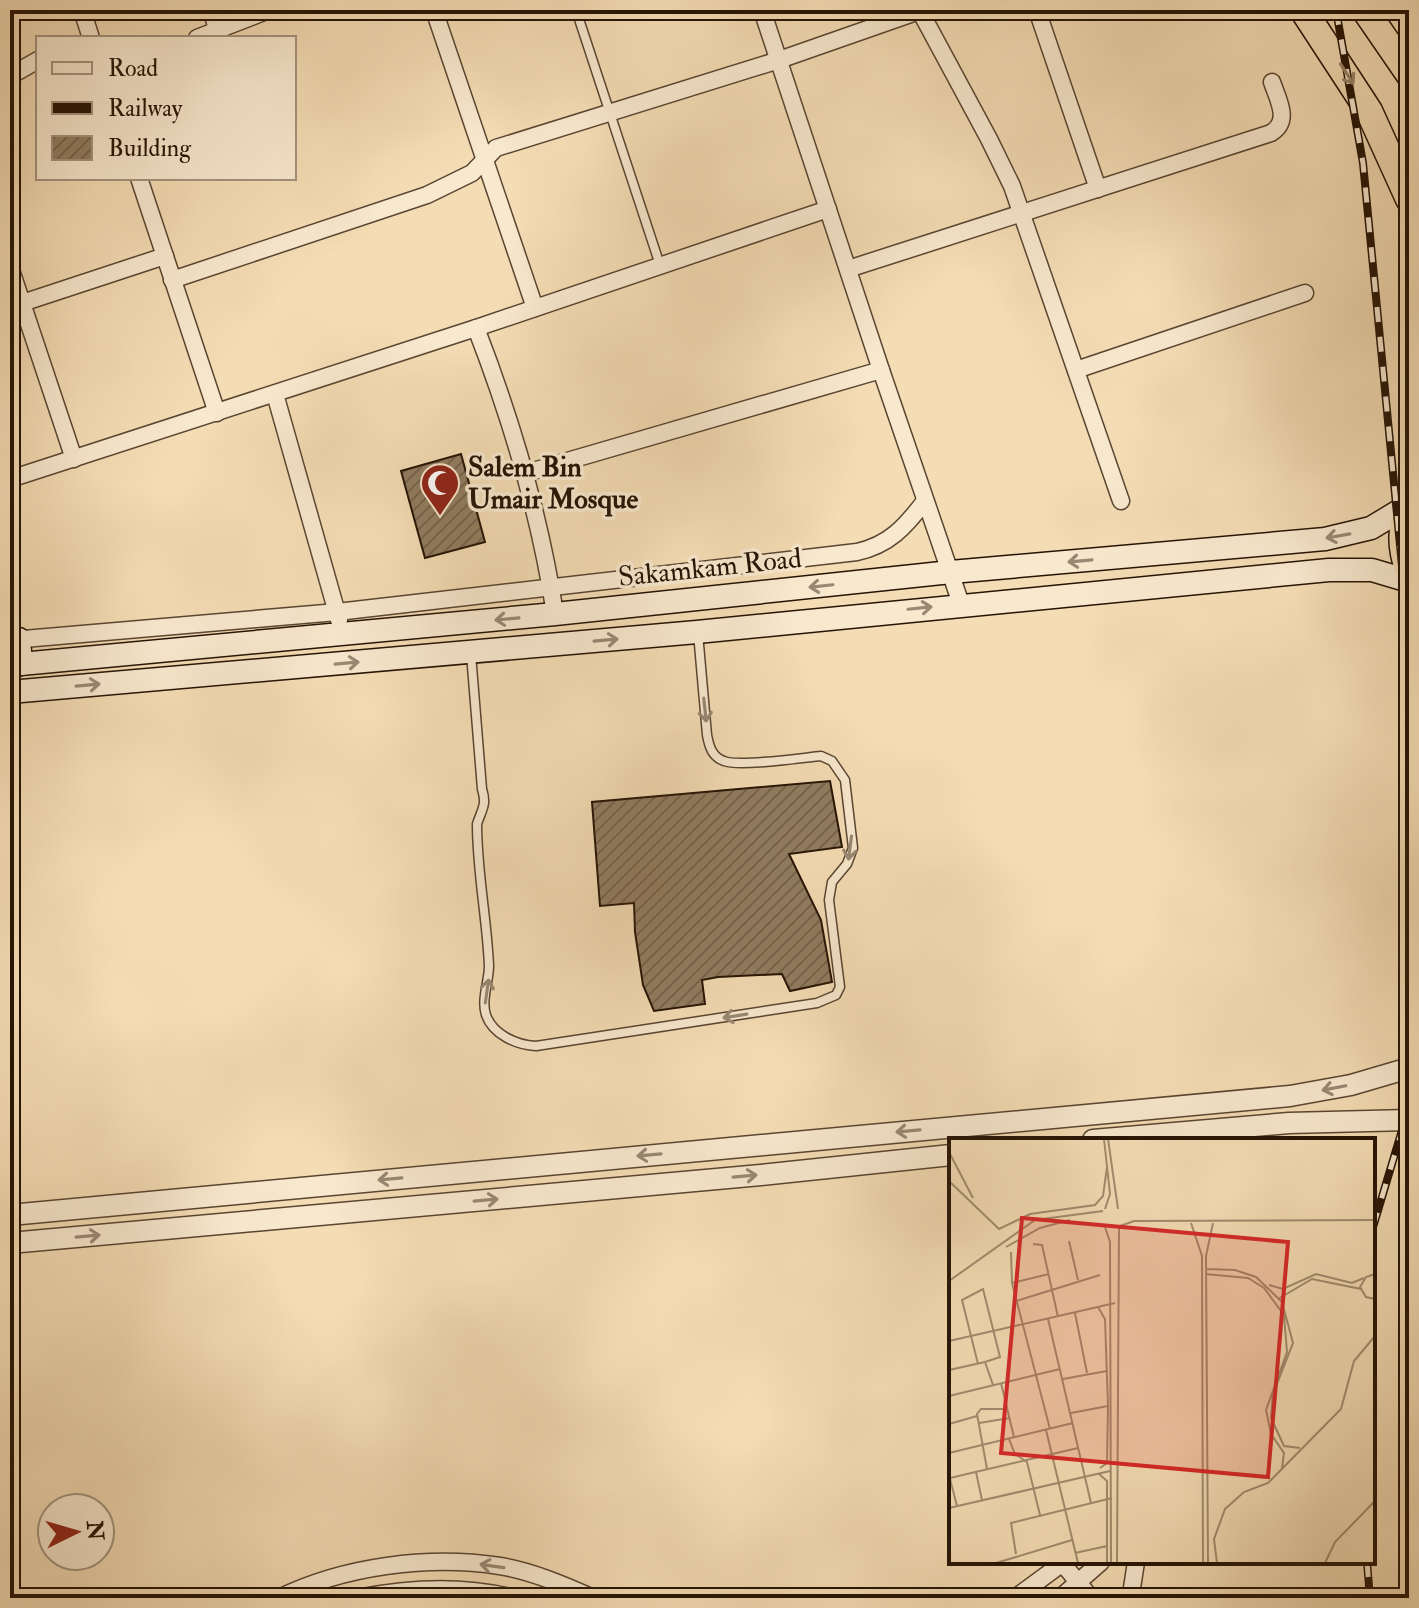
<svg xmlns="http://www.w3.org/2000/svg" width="1419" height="1608" viewBox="0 0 1419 1608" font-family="'IM FELL Double Pica',serif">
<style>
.building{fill:url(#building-hatch);stroke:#251305;stroke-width:2}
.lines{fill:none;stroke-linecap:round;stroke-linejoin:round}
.service-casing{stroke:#594531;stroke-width:11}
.minor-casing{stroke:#594531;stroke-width:19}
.tertiary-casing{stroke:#594531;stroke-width:23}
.secondary-casing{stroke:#251305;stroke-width:25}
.trunk-casing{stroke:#251305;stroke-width:29}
.service{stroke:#f8e8ce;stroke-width:8}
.minor{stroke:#f8e8ce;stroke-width:16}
.tertiary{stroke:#f8e8ce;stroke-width:20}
.secondary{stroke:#f8e8ce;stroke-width:22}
.trunk{stroke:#f4dcb4;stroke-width:26}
.rail-casing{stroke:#251305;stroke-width:8}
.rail{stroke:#f8e8ce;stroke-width:5;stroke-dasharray:15;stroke-linecap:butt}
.oneway{stroke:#978265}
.oneway2{stroke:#998874}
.labels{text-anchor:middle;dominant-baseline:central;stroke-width:7;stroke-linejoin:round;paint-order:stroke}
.poi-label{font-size:28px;font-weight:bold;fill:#251305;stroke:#f8e8ce;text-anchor:start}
.street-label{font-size:28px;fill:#251305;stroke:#f8e8ce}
.inset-road{fill:none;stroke:#a18c6e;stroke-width:2}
.view{fill:#d62828;fill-opacity:0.15;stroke:#d62828;stroke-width:4}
.inset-edge{fill:none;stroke:#251305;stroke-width:4}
</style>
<defs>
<pattern id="building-hatch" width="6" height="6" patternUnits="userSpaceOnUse" patternTransform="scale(2)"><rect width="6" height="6" fill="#917c60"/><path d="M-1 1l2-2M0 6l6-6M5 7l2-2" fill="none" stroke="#76644d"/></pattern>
</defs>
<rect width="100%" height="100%" fill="#f4dcb4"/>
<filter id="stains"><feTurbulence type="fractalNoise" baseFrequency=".0025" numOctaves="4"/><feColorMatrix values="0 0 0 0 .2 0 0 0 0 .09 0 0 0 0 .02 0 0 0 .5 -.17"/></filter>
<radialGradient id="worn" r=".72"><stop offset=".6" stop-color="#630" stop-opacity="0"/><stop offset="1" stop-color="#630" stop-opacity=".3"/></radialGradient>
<!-- building -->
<g class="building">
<polygon points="461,454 485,542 425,558 401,471"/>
<polygon points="830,781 842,847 789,854 821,920 832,982 790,991 782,974 718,977 702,980 705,1004 654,1011 643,985 635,932 634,903 600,906 592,802"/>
</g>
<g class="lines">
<defs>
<g id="service">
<polyline points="576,10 660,265"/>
<path d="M471 654 482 789C487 805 482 809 477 824 477 872 487 919 489 966 489 981 481 1000 486 1015 493 1035 517 1045 536 1046L817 1003 836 995 840 987 829 900 832 882 847 864 853 848 845 780 832 761 821 756C801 758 739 767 724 761 712 757 709 746 707 735L698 633"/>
</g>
<g id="minor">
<polyline points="82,10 91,38"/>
<polyline points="212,10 217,31"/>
<polyline points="434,10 535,308"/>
<polyline points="762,10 881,370 961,604"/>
<polyline points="1037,10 1098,189"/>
<polyline points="920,11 989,139 1012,186 1121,501"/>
<polyline points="197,38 269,10"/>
<polyline points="10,76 38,60"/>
<polyline points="139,178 217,413"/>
<polyline points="10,267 74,459"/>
<path d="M848 269 1271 133C1291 121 1278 100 1272 82"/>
<polyline points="172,280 427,195 472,173 496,148 779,60 922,10"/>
<polyline points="10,307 165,256"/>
<path d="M476 328C512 421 540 515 555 614"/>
<polyline points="1076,370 1305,293"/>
<polyline points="275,394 339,620"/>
<polyline points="526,473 881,370"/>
<polyline points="10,479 476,328 828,209"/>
<path d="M12 640 337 612 857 552C889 545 905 527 925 501"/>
<polyline points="1063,1564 1091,1598"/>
<path d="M279 1598C344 1566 429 1555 500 1566 531 1571 564 1585 593 1598"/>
<path d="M357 1598C407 1588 464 1585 514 1598"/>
<polyline points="1015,1598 1064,1562"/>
<polyline points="1060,1598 1101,1562"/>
<polyline points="1134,1598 1132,1588 1136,1562"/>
</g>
<g id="tertiary">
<polyline points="1093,1140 1289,1123 1409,1120"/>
<polyline points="10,1215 1290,1096 1351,1085 1409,1068"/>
<polyline points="10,1243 761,1175 951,1155"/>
</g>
<g id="secondary">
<polyline points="19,639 21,664"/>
<polyline points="10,665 555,614 951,572 1325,539 1371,528 1409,505"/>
<polyline points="10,692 697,632 1329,570 1372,570 1409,581"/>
</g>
<g id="trunk">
<polyline points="1303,10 1369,111 1409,199"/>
<polyline points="1365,10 1409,74"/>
<path d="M1409 509C1399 530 1401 550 1409 571"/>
</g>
</defs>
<!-- service casing -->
<use href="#service" class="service-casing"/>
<!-- minor casing -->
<use href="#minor" class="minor-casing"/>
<!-- tertiary casing -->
<use href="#tertiary" class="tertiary-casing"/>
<!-- secondary casing -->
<use href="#secondary" class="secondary-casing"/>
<!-- trunk casing -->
<use href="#trunk" class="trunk-casing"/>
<!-- service -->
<use href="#service" class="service"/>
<!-- minor -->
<use href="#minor" class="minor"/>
<!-- tertiary -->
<use href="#tertiary" class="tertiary"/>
<!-- secondary -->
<use href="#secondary" class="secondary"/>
<!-- trunk -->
<use href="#trunk" class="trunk"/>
<defs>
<g id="rail">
<polyline points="1336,10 1363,163 1409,638"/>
<polyline points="1409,765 1409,804"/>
<polyline points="1373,1227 1409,1107"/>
<polyline points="1367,1562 1370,1598"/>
</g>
</defs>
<!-- rail casing -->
<use href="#rail" class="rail-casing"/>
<!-- rail -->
<use href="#rail" class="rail"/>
</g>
<!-- one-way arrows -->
<defs><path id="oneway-shaft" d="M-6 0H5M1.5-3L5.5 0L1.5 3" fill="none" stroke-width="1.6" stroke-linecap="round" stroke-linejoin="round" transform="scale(2)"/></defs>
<use class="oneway" href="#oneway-shaft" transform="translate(1347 74) rotate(57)"/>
<g class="oneway2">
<use href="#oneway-shaft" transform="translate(1338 536) rotate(170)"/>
<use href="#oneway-shaft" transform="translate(1080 561) rotate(175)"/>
<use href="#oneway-shaft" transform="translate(821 586) rotate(174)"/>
<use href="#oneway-shaft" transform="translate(920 608) rotate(-6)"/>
<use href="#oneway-shaft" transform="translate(507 619) rotate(175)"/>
<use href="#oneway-shaft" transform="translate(606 640) rotate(-5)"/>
<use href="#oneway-shaft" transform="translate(347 663) rotate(-5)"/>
<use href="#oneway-shaft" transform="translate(88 685) rotate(-5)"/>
<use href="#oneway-shaft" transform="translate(705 710) rotate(84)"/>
<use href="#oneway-shaft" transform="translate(850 848) rotate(97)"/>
<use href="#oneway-shaft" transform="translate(487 991) rotate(-82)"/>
<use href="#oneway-shaft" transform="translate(735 1016) rotate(171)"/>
<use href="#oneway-shaft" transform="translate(1334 1088) rotate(169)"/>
<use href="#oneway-shaft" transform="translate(908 1131) rotate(175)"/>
<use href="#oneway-shaft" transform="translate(649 1155) rotate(175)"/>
<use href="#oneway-shaft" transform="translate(745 1176) rotate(-5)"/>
<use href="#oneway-shaft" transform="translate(390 1179) rotate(175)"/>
<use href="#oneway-shaft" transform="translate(486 1200) rotate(-5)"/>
<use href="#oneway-shaft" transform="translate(88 1236) rotate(-5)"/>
<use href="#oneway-shaft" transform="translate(492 1566) rotate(-172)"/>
</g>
<!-- icons -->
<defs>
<symbol id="mosque-pin" viewBox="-11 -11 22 30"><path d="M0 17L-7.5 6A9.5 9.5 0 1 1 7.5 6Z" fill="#8f2418" stroke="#f8e8ce"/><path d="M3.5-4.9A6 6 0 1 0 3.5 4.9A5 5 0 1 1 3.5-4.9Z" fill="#fff"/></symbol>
</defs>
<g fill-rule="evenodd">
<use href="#mosque-pin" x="418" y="461" width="44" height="60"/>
</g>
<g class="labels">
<!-- poi labels -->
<g class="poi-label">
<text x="468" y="467">Salem Bin<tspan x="468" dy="32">Umair Mosque</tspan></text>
</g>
<!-- street labels -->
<g class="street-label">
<text transform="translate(710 568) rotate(-6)">Sakamkam Road</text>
</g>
</g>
<!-- overview -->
<g transform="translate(949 1138)">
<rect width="426" height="426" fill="#f4dcb4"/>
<path class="inset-road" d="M155 1 161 56 156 71M159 1 169 71M0 14 24 60M0 43 50 91 81 76 146 67 154 58 158 29M242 85 253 118 254 425M171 88 185 83 426 82M156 89 161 104 162 425M120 103 129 142M84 106 93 107 109 179M57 109 91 90 121 82M62 114 63 145 101 291M257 131 286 132 307 139 333 164 344 205 324 256 322 280 335 308 351 310M256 136 299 140 315 150 335 177 338 214 317 272 322 296 335 315 333 330M426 136 417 139 411 149 417 159 426 161M0 143 86 82 154 73M63 145 100 136M320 147 334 151 367 136 403 145 415 140M329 161 363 141 412 151M67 163 151 137M149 169 156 181 159 268 158 325 151 330M126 175 138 235M99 181 142 365M0 203 166 165M36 224 44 247M0 232 36 224 51 219 34 151 13 162 29 226M114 241 158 233M52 245 65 299M0 258 111 231M122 275 159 268M30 285 61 280M0 286 28 278M97 292 129 425M60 301 66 316 78 324 91 377M0 315 124 285M38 331 28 276 32 271H58M27 334 33 362M150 336 158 343V425M0 337 8 368M1 340 129 310M0 370 161 333M126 415 158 408M67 416 62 385 163 360M47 425 123 402M168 425 170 89M259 425 257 118 264 85M268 425 265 401 276 371 295 354 319 345 392 271 405 223 426 198M376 425 386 404 426 363"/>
<path class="view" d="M73 80 339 104 319 339 52 315Z"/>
<rect width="426" height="426" class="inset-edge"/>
</g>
<!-- margin -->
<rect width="1419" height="1608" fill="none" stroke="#f4dcb4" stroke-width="40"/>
<rect x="12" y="12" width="1395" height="1584" fill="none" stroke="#251305" stroke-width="4"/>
<rect x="20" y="20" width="1379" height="1568" fill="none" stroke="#251305" stroke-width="2"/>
<!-- legend -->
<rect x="36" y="36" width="260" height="144" fill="#f8e8ce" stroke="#a4937e" stroke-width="2"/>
<rect x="52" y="62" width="40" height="12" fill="#f8e8ce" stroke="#a4937e" stroke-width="2"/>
<text x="108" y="76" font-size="24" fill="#251305">Road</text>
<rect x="52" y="102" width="40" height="12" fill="#251305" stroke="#a4937e" stroke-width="2"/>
<text x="108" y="116" font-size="24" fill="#251305">Railway</text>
<rect x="52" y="136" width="40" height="24" fill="url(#building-hatch)" stroke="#a4937e" stroke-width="2"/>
<text x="108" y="156" font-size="24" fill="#251305">Building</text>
<!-- north arrow -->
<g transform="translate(76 1532) rotate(85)"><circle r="38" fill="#f8e8ce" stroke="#a4937e" stroke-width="2"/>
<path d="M0-6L14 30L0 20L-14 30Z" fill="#8f2418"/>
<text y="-12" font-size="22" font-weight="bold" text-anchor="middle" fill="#251305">N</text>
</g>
<rect width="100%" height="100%" filter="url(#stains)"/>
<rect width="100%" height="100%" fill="url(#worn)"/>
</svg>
